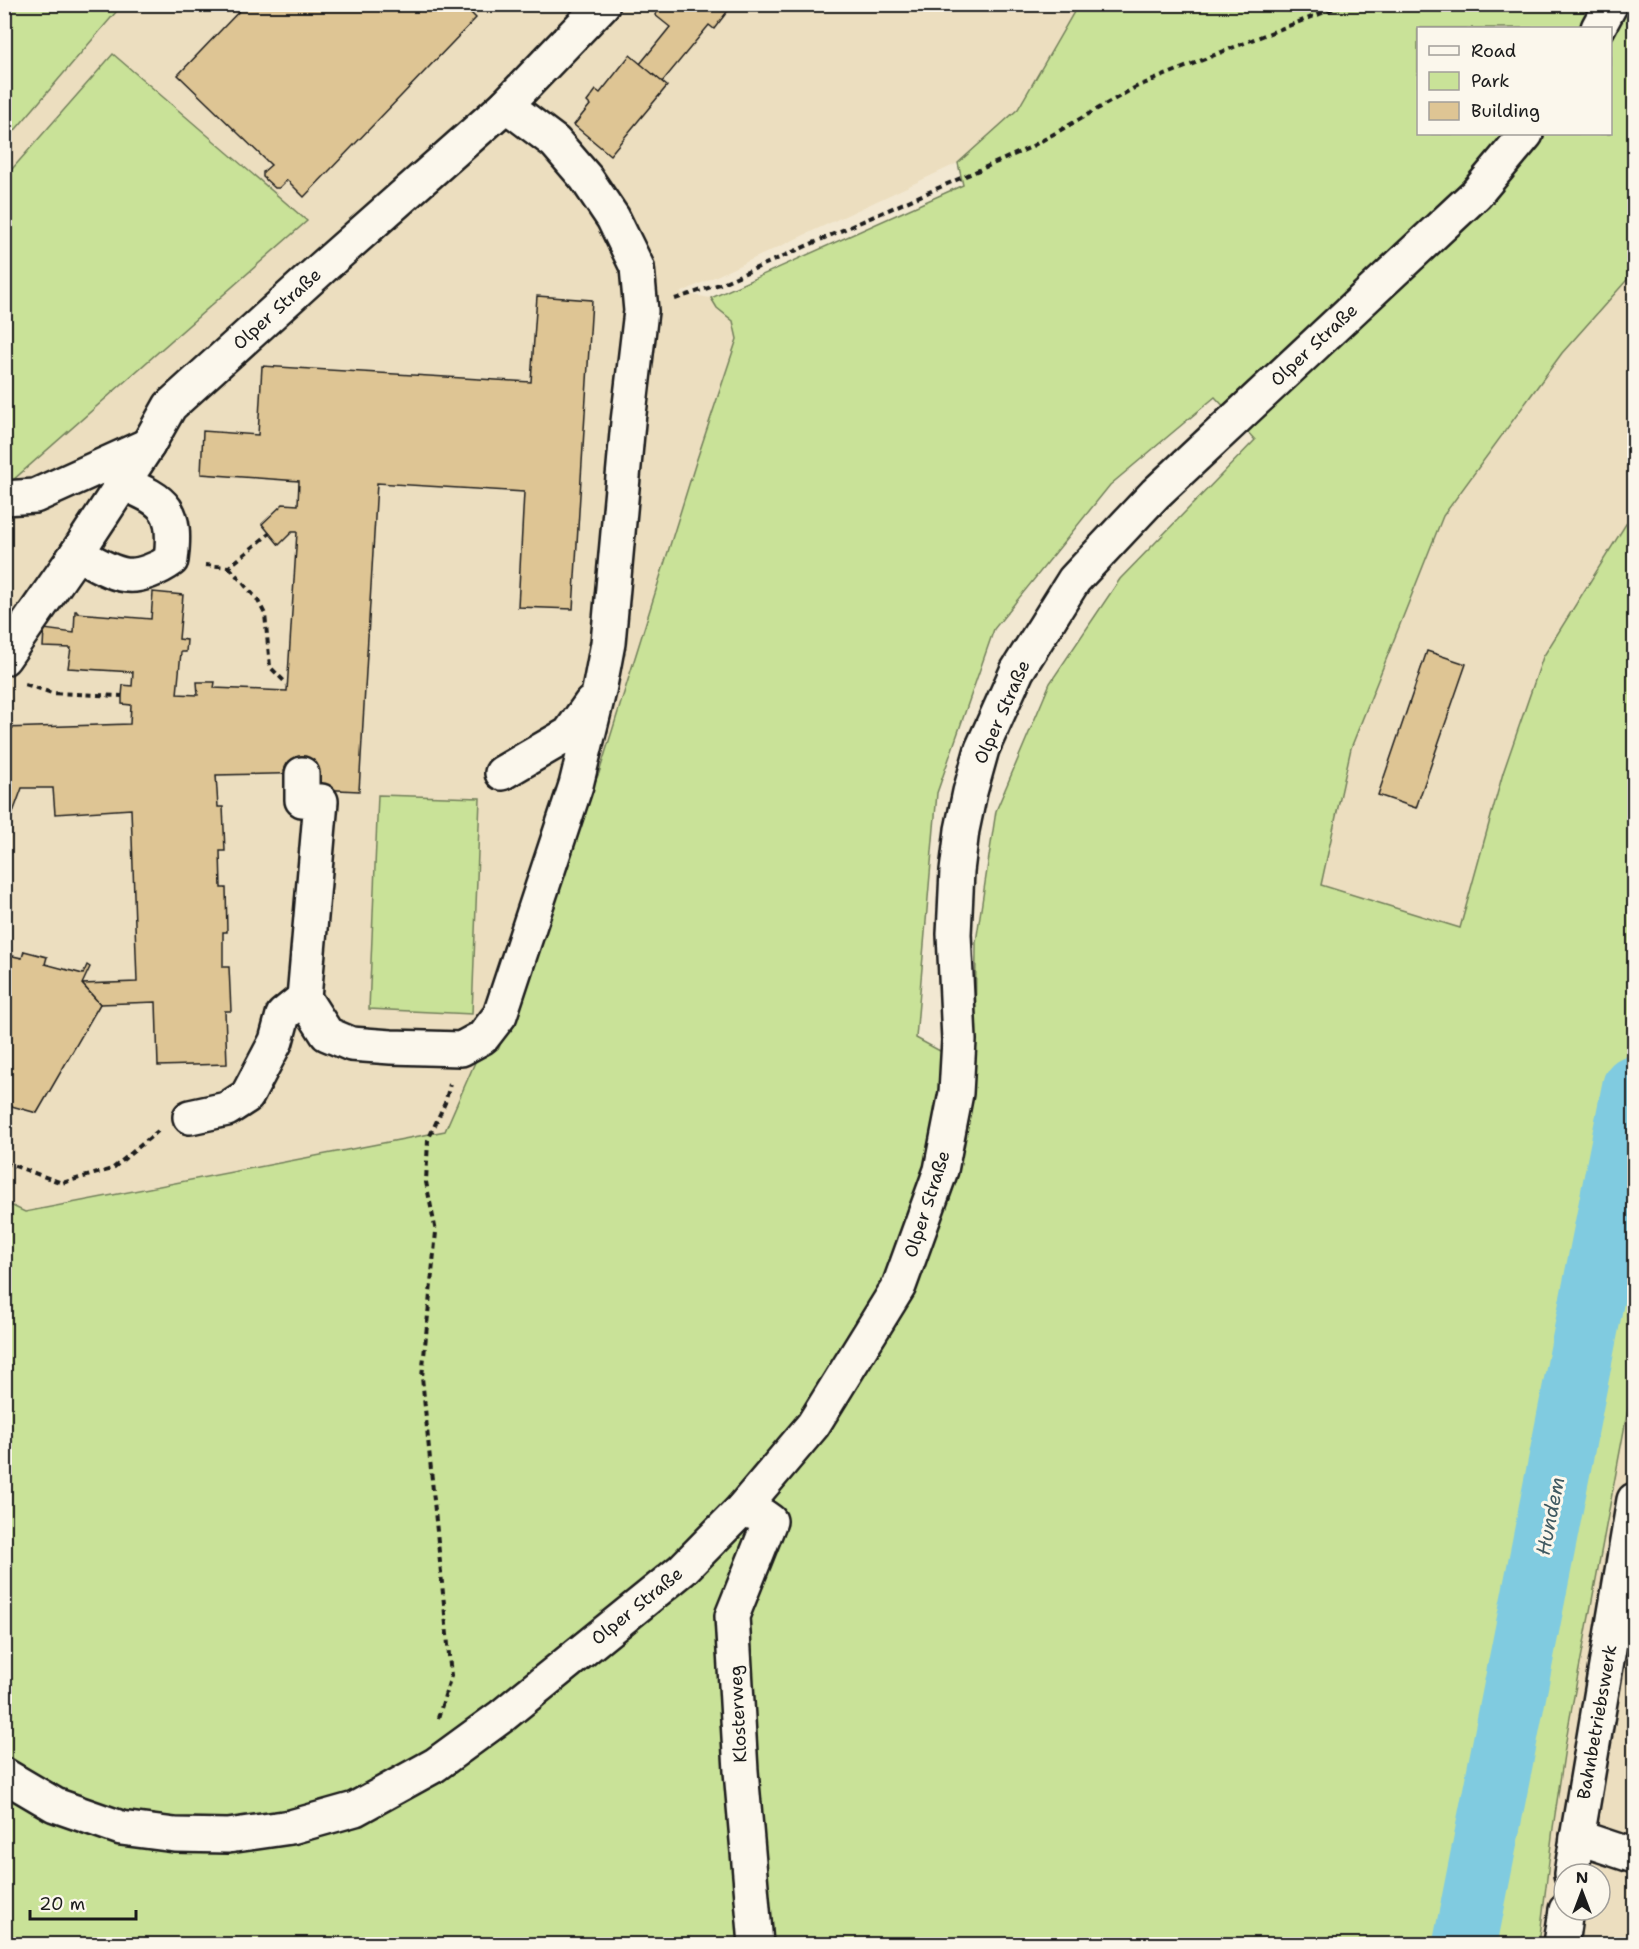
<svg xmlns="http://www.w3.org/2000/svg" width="1639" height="1949" viewBox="0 0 1639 1949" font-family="'Shantell Sans',sans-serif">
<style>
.built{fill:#ecdebf;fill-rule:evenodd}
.green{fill:#c9e298;stroke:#727f5a;stroke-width:1.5;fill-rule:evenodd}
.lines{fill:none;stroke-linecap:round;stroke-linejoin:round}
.river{stroke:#80cbe0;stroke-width:64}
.building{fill:#dec594;stroke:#1c1c1c;stroke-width:1.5}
.minor-casing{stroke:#1c1c1c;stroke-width:38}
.major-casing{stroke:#1c1c1c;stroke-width:38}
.path{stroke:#1c1c1c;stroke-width:4;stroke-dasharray:6 4.5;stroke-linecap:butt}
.minor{stroke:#fbf7ec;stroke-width:33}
.major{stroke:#fbf7ec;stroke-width:33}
.labels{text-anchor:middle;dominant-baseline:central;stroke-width:6;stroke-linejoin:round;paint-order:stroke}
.street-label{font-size:18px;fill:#1c1c1c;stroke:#fbf7ec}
.water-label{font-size:20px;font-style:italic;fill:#3f5961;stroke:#fbf7ec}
</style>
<rect width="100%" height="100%" fill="#f2e8d2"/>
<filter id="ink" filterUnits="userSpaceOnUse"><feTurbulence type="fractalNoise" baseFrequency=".0167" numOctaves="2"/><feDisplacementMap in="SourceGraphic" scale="12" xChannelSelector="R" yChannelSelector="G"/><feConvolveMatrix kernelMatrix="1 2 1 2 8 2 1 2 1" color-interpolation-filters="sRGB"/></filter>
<g filter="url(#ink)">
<!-- built -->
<g class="built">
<polygon points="5,5 1078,5 1018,109 958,163 680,293 711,298 717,308 733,321 737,339 696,462 599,773 561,858 499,1049 476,1061 445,1131 25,1212 4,1202 5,487 307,221 113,54 5,177"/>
<polygon points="1634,272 1634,511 1543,657 1503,773 1460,928 1321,886 1351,748 1443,516 1562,353"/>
<path d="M1634 1377V1944H1539L1553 1828 1568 1728ZM1564 1874H1600V1910H1564Z"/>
</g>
<!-- green -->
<g class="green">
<polygon points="5,4 122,5 5,142 4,5"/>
<path d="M1078 5H1634V272L1562 353 1443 516 1351 748 1321 885 1460 928 1503 773 1543 657 1634 511V1377L1568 1728 1553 1828 1539 1944H5L4 1202 25 1212 445 1131 476 1060 499 1048 561 858 599 773 696 462 737 339 733 321 717 308 711 298 963 185 958 163 1018 109ZM1418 28H1610V134H1418ZM1215 397 1255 440 1120 579 1050 683 996 811 976 942 975 1070 916 1038 937 793 994 629 1110 485Z"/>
<polygon points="113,54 307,221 5,487 5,177"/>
<polygon points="378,795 480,798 472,1014 369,1009"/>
</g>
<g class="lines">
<!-- river -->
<polyline class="river" points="1465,1944 1634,1087"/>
</g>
<!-- building -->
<g class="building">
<polygon points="246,4 462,4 476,18 304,197 287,180 279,188 275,188 263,177 263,172 271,165 178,75"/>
<polygon points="664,4 733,4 714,29 709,25 662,82 640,64 670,27 655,15"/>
<polygon points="630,55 667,86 610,155 574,125 590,105 587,102 596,90 600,93"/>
<polygon points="537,296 592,300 573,609 518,607 524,492 377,483 359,791 317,789 318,773 216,775 218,807 223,807 225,851 220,851 221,888 226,888 227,932 223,932 223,967 229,967 231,1011 225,1011 227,1064 158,1066 156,1002 100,1004 82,984 137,982 131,809 55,814 53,788 22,788 4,837 4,728 130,724 131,705 122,704 122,696 123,685 132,686 133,672 68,668 71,648 43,647 44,629 74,633 75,611 77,611 77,613 151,619 153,592 183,595 179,639 187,640 186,652 181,652 177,694 198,695 197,682 215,682 214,688 287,691 297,532 292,532 279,545 262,524 283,504 298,505 299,481 201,474 203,431 258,435 262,366 531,382"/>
<polygon points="1427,651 1466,664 1416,808 1378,795"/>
<polygon points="24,951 47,957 45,964 83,974 87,965 90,967 82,984 100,1004 37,1113 4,1104 4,954 22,958"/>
</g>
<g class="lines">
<defs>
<g id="minor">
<polyline points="4,498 35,496 148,445"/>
<path d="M77 553C91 561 110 573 126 575 140 577 160 568 171 560 177 510 167 501 122 483"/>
<polyline points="4,658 77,553 148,445 170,406 322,268 506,105 603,4"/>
<polyline points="502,773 569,734 591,703"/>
<polyline points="302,774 302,800 321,801 304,998 327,1034 351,1044 391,1047 461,1049 483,1037 500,1015 576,785 599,691 608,643 628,422 641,311 637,267 613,218 586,178 555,142 506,105"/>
<polyline points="190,1117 227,1109 247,1096 276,1041 283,1015 304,998"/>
<polyline points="742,1509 763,1516 770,1521 732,1616 741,1771 756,1944"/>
<polyline points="1577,1837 1634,1856"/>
<polyline points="1571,1874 1634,1500"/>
<polyline points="1561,1944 1566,1910"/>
</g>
<g id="major">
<polyline points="1598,28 1611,4"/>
<polyline points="4,1775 55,1805 121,1828 175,1835 228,1836 291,1827 355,1809 435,1765 502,1716 682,1570 742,1509 813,1425 899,1286 941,1170 956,1093 959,1040 954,934 957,871 962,830 970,792 982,749 1017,671 1074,580 1155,494 1476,194 1526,134"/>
</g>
</defs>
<!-- minor casing -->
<use href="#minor" class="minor-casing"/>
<!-- major casing -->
<use href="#major" class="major-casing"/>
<!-- path -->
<g class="path">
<polyline points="675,299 720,284 1029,148 1136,87 1249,41 1346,4"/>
<polyline points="205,565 229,567 270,533"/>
<polyline points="229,567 257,599 265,614 270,667 287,684"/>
<polyline points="25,684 52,693 122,696"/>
<polyline points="4,1162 62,1183 112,1169 158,1131"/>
<polyline points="438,1718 451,1676 422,1377 436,1232 426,1182 428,1140 445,1103 450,1084"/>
</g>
<!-- minor -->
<use href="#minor" class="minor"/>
<!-- major -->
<use href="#major" class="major"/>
</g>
</g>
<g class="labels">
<!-- street labels -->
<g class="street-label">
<text transform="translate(277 309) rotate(-42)">Olper Straße</text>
<text transform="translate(1314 345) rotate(-43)">Olper Straße</text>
<text transform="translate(1002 712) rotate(-66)">Olper Straße</text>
<text transform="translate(927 1204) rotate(-72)">Olper Straße</text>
<text transform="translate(637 1606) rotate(-39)">Olper Straße</text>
<text transform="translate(738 1714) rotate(-93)">Klosterweg</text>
<text transform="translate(1597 1722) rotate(-80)">Bahnbetriebswerk</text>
</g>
<!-- water labels -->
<g class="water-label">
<text transform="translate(1550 1516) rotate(-79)">Hundem</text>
</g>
</g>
<!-- margin -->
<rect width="1639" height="1949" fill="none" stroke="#fbf7ec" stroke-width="24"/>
<rect x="12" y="12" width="1615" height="1925" fill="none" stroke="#1c1c1c" stroke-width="2" filter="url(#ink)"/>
<!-- legend -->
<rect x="1417" y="27" width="195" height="108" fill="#fbf7ec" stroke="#a29f99" stroke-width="1.5"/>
<rect x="1429" y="46" width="30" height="9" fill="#fbf7ec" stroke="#a29f99" stroke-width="1.5"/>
<text x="1471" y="57" font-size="18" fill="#1c1c1c">Road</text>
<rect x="1429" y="72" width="30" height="18" fill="#c9e298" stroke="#a29f99" stroke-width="1.5"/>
<text x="1471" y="87" font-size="18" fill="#1c1c1c">Park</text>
<rect x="1429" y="102" width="30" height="18" fill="#dec594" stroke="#a29f99" stroke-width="1.5"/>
<text x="1471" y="117" font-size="18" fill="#1c1c1c">Building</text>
<!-- north arrow -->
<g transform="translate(1582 1892)"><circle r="28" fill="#fbf7ec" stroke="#a29f99" stroke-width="1.5"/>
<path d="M0-4.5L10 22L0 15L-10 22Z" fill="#1c1c1c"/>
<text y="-9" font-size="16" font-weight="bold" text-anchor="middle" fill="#1c1c1c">N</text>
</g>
<!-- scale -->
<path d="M30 1910v9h106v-9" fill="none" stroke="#1c1c1c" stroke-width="3"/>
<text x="39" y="1910" font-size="18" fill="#1c1c1c" stroke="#fbf7ec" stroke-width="4.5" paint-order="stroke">20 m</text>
</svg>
